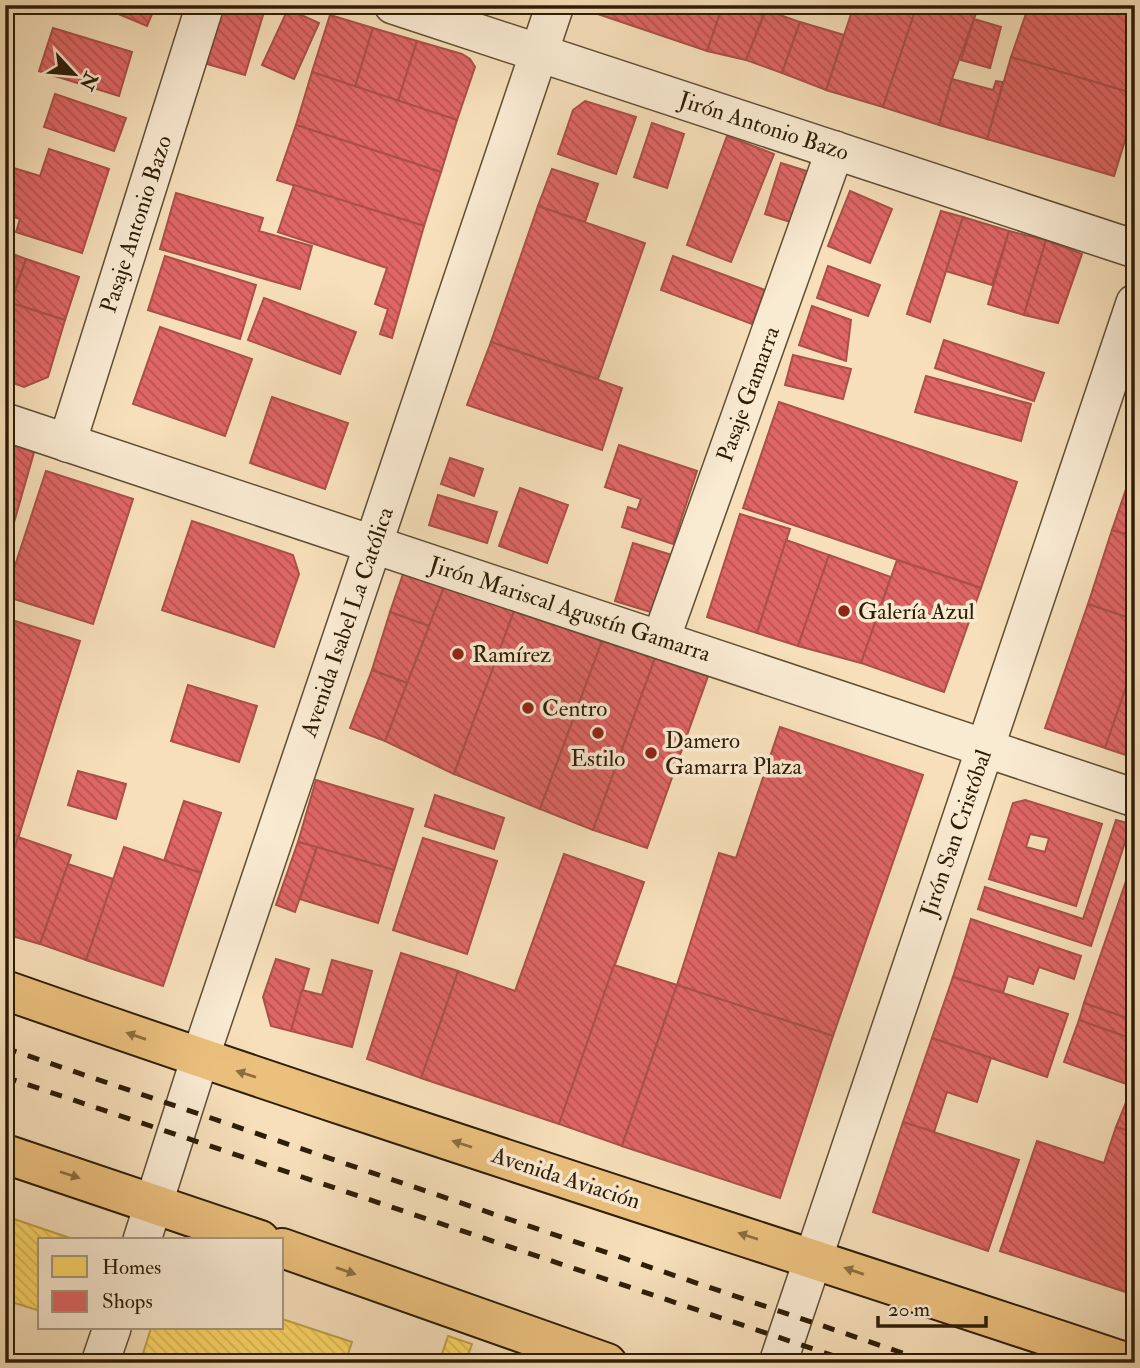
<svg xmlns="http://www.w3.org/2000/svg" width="1140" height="1368" viewBox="0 0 1140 1368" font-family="'IM FELL Double Pica',serif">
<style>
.homes{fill:url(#homes-back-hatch);stroke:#c0a149;stroke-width:2}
.shops{fill:url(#shops-back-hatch);stroke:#ab5049;stroke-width:2;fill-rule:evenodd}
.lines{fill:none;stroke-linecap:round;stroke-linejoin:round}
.street-casing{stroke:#604e33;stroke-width:40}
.primary-casing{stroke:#2e1d06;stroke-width:42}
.street{stroke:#f9ead2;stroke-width:37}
.primary{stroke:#ebc07d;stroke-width:38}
.rail{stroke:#2e1d06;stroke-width:5;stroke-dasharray:12 12;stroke-linecap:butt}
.oneway{fill:#8c6e42}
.poi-dot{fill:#8f2418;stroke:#f9ead2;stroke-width:2.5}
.labels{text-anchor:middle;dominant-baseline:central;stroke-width:7;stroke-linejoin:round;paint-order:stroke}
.street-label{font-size:23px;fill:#2e1d06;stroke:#f9ead2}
.poi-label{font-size:23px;fill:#2e1d06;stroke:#f9ead2;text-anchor:start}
</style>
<defs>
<pattern id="homes-back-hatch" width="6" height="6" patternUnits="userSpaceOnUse" patternTransform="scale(1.75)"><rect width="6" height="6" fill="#ffd966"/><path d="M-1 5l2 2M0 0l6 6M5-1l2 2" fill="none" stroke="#dbba57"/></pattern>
<pattern id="shops-back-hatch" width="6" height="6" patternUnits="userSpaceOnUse" patternTransform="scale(1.75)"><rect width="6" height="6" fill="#e06666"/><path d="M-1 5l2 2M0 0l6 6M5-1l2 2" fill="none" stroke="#b65352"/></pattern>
</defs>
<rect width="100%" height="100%" fill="#f6dfba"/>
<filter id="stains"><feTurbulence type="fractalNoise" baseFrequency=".00286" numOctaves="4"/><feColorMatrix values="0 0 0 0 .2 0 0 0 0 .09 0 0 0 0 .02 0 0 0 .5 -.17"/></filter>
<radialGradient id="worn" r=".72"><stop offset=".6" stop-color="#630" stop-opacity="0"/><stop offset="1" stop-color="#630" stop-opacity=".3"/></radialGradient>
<!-- homes -->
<g class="homes">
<polygon points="5,1216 73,1239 40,1240 40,1311 5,1300"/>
<polygon points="282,1319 352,1342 345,1363 140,1363 151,1328 282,1328"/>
<polygon points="448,1336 472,1344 465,1363 439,1363"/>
</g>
<!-- shops -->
<g class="shops">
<polygon points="97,5 156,5 147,26"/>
<polygon points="214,5 266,5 245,75 197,61"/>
<polygon points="594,5 723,5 707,51 592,12"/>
<polygon points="723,5 767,5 746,60 707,51"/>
<polygon points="854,5 917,5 883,107 826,90"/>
<polygon points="917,5 979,5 952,79 939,125 883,107"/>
<polygon points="1029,5 1122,5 1135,9 1135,94 1011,57"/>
<polygon points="288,9 319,23 294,79 262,65"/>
<polygon points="766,10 800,22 782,73 746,60"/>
<polygon points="330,15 373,28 355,87 312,72"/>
<polygon points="974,19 1001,27 990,68 961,60"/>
<polygon points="800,22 844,35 826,90 782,73"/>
<polygon points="53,28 132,52 119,96 39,71"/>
<polygon points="373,28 417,41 398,101 355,87"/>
<polygon points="417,41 462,54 470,59 475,67 457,120 398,101"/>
<polygon points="1011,57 1135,94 1135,108 1114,176 987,139"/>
<polygon points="312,72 457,120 441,172 296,125"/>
<polygon points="952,79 993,90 996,81 1003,82 987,139 939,125"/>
<polygon points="55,94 126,118 114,151 44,127"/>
<polygon points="585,101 636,117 616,174 558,154 573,110"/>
<polygon points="652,123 684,134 667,188 634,177"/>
<polygon points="296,125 441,172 424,226 277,180"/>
<polygon points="727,136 774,154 731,262 687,245"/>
<polygon points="49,149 109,169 82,253 16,232 20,219 5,214 5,173 7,166 40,176"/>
<polygon points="781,163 816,174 800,225 765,214"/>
<polygon points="552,169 598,184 585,222 538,206"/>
<polygon points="294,185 424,226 392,338 380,334 388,309 375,304 387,268 278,232"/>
<polygon points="850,191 892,209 870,263 828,246"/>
<polygon points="176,193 263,218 259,231 312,246 300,289 160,249"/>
<polygon points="538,206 645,243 598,379 491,342"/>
<polygon points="941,211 963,217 930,322 907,314"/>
<polygon points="963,217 1009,231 992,285 946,271"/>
<polygon points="1009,231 1046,240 1024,315 988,304"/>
<polygon points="1046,240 1082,254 1058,323 1024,315"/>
<polygon points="5,251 26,259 5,316"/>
<polygon points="165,256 256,285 240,339 148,310"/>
<polygon points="673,256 765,290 752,324 661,290"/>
<polygon points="26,259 79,277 65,320 11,303"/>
<polygon points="828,266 880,285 868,316 817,298"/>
<polygon points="264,298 356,332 340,374 248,340"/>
<polygon points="11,303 65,320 48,377 24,387 5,380 5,318"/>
<polygon points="812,306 851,320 846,361 799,345"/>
<polygon points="160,327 252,359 225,436 133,404"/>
<polygon points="944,340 1044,373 1034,401 935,368"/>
<polygon points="491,342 622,388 602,450 467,405"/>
<polygon points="793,355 851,369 843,399 785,385"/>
<polygon points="926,376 1031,404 1021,441 915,412"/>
<polygon points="272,397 348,423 325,489 250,463"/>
<polygon points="779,402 1017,482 981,588 743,508"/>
<polygon points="5,440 35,449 5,554"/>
<polygon points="619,445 697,471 673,544 622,527 628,507 637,510 641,499 605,487"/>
<polygon points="450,458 483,469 474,496 441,484"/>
<polygon points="1135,463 1135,537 1112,530"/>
<polygon points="46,471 133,499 93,624 5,596"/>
<polygon points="520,488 568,505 547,563 499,546"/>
<polygon points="438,495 497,512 487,543 429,525"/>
<polygon points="740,514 790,529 757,633 707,617"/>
<polygon points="192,521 293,555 299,574 274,647 162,610"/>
<polygon points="1112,530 1135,537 1135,620 1088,604"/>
<polygon points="786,540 829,555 798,646 757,633"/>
<polygon points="633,543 675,556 657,614 615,601"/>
<polygon points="829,555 891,577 861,663 798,646"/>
<polygon points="897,560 981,588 944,692 861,663"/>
<polygon points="403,574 444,587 429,626 390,612"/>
<polygon points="444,587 514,611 454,774 385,741"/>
<polygon points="1088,604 1135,620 1135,661 1105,748 1045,728"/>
<polygon points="514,611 602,641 540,809 454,774"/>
<polygon points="390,612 429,626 407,683 372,670"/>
<polygon points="5,618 80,641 5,880"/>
<polygon points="602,641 655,658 593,830 540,809"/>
<polygon points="655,658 708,676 647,848 593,830"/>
<polygon points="1135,661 1135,758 1105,748"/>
<polygon points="372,670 407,683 385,741 350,728"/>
<polygon points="188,685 257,706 239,762 171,741"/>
<polygon points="780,727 923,775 833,1036 677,985 719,853 736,858"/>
<polygon points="78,771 126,784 116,819 68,805"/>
<polygon points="316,780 413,809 394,870 298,842"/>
<polygon points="435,795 504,818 494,849 425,826"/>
<path d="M1025 800 1102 824 1076 906 989 879 1013 803ZM1030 834 1049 838 1045 852 1026 847Z"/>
<polygon points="184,801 221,813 201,873 164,861"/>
<polygon points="1116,820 1131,824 1091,946 978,909 985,887 1083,919"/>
<polygon points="18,837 71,855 40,944 5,934 5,880"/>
<polygon points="423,838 497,861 467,954 393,930"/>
<polygon points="298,842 317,847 295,912 276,905"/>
<polygon points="124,847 201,873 163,986 86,960"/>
<polygon points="317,847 394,870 378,923 300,899"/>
<polygon points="564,854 644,882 559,1124 421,1078 458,971 515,991"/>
<polygon points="1135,855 1135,1021 1084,1003"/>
<polygon points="68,864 113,879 86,960 40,944"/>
<polygon points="971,919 1081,956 1074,979 1039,967 1033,984 1008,976 1003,993 953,977"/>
<polygon points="401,953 458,971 421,1078 367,1059"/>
<polygon points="276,959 309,969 291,1031 271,1026 263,997"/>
<polygon points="332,960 372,971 352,1047 291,1031 302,990 322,995"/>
<polygon points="614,965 677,985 622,1146 559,1124"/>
<polygon points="953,977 1068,1014 1047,1077 932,1038"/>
<polygon points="677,985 833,1036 780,1198 622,1146"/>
<polygon points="1084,1003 1135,1021 1135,1040 1079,1020"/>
<polygon points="1079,1020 1135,1040 1135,1080 1132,1086 1064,1062"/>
<polygon points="932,1038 991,1058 977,1102 947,1092 934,1132 903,1122"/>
<polygon points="1135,1080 1135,1133 1116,1127"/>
<polygon points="903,1122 1019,1160 988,1251 873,1212"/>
<polygon points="1116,1127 1135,1133 1135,1295 1000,1251 1037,1141 1104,1163"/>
</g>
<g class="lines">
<defs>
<g id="street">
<polyline points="393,5 1135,249"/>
<polyline points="5,422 1135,798"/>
<polyline points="67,443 205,5"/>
<polyline points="661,639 835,150"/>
<polyline points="142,1240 200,1058 555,5"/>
<polyline points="100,1363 112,1328"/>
<polyline points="778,1363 1135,303"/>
</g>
<g id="primary">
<path d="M5 990C377 1121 754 1238 1128 1363"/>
<polyline points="5,1154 260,1240"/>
<polyline points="282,1248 607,1363"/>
</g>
</defs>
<!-- street casing -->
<use href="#street" class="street-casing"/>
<!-- primary casing -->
<use href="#primary" class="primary-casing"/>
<!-- street -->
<use href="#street" class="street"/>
<!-- primary -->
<use href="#primary" class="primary"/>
<!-- rail -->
<g class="rail">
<polyline points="5,1048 932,1363"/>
<polyline points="5,1077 855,1363"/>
</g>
</g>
<!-- one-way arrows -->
<defs><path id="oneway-solid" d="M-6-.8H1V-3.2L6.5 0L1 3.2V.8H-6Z" transform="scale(1.75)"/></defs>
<g class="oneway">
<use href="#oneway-solid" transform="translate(136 1036) rotate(-161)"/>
<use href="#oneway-solid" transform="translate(246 1074) rotate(-162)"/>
<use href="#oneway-solid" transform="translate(462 1144) rotate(-162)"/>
<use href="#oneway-solid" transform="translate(70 1175) rotate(18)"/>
<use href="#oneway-solid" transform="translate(748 1236) rotate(-162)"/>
<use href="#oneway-solid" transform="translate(346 1271) rotate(19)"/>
<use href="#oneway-solid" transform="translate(854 1271) rotate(-161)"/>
</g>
<!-- markers -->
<g class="poi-dot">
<circle cx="844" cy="611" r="7"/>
<circle cx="458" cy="654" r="7"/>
<circle cx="528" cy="708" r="7"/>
<circle cx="598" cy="733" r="7"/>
<circle cx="651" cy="753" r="7"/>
</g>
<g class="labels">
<!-- street labels -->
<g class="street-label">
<text transform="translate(764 126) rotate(18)">Jirón Antonio Bazo</text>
<text transform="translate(136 224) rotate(-72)">Pasaje Antonio Bazo</text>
<text transform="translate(748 394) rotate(-70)">Pasaje Gamarra</text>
<text transform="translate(570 609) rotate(18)">Jirón Mariscal Agustín Gamarra</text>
<text transform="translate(347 622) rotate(-71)">Avenida Isabel La Católica</text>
<text transform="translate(956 833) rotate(-71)">Jirón San Cristóbal</text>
<text transform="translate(566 1178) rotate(18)">Avenida Aviación</text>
</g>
<!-- poi labels -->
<g class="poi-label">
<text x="858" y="611">Galería Azul</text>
<text x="472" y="654">Ramírez</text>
<text x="542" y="708">Centro</text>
<text x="665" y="740">Damero<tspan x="665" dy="26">Gamarra Plaza</tspan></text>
<text x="598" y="758" text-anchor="middle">Estilo</text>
</g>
</g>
<!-- margin -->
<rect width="1140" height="1368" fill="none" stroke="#f6dfba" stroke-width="28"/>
<rect x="7" y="7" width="1126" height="1354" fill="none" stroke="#2e1d06" stroke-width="3.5"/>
<rect x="14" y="14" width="1112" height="1340" fill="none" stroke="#2e1d06" stroke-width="2"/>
<!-- legend -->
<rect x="38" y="1238" width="245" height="91" fill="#f9ead2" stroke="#a89880" stroke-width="2"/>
<rect x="52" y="1256" width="35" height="21" fill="#ffd966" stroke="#a89880" stroke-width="2"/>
<text x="102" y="1274" font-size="21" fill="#2e1d06">Homes</text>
<rect x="52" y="1291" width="35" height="21" fill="#e06666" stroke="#a89880" stroke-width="2"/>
<text x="102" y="1308" font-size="21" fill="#2e1d06">Shops</text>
<!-- north arrow -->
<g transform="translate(74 74) rotate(116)" stroke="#f9ead2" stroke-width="5" paint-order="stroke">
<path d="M0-5L12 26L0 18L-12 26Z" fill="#2e1d06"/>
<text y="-10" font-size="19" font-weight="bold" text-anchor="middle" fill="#2e1d06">N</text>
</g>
<!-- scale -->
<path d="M878 1316v10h108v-10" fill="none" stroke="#2e1d06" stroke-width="3.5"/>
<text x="888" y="1316" font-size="21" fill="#2e1d06" stroke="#f9ead2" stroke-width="5" paint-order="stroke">20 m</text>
<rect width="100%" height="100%" filter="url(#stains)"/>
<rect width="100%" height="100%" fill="url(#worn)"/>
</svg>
